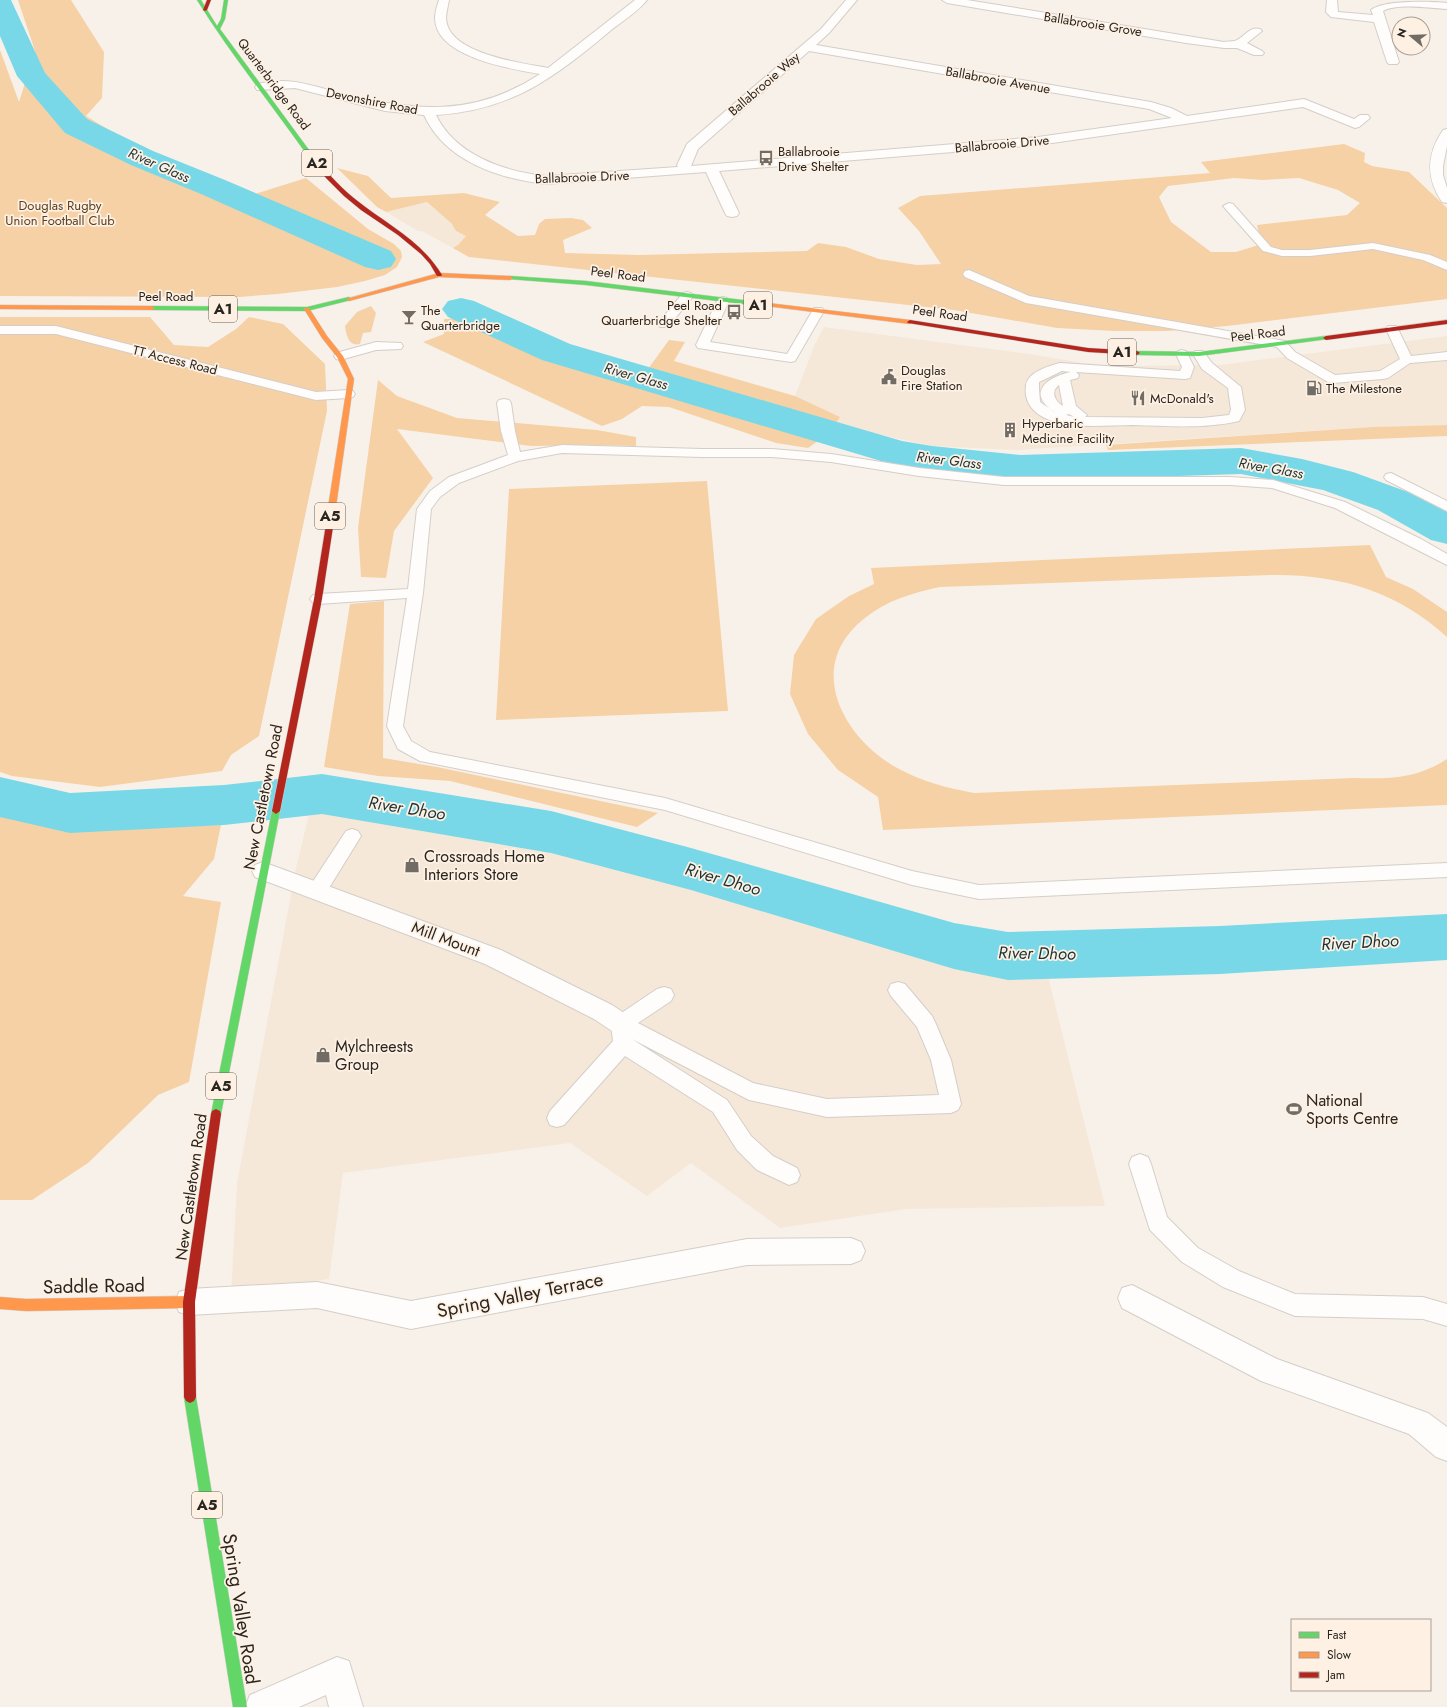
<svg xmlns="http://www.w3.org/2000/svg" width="1447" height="1707" viewBox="0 0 1447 1707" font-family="Jost,sans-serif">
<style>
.built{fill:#f5e8d9}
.green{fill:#f6d1a5;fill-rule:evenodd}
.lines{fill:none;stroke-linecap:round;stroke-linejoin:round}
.river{fill:#78d8e7;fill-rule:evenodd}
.lane-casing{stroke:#d4cec8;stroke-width:2}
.street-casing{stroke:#d4cec8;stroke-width:2}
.fast-casing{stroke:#d4cec8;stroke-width:1}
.slow-casing{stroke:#d4cec8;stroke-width:1}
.jam-casing{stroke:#d4cec8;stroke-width:1}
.lane{fill:#fefdfc;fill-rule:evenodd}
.street{fill:#fefdfc;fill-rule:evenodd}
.fast{fill:#63d668;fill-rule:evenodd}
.slow{fill:#ff974d;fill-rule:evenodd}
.jam{fill:#b3261e;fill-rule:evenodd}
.labels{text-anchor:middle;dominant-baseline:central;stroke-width:3.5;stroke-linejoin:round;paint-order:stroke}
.far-street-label{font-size:13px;fill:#292520;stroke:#fef1e3}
.far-poi-label{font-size:13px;fill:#292520;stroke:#fef1e3;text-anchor:start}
.far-park-label{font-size:13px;fill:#5c4120;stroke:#fef1e3}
.far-water-label{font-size:14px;font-style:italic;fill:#1c3337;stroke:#fef1e3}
.shield{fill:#fef1e3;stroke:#69625a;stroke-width:1}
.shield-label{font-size:15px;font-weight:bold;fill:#292520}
.street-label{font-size:16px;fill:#292520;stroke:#fef1e3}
.poi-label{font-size:16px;fill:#292520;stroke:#fef1e3;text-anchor:start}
.water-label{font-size:17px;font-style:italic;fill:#1c3337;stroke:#fef1e3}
.near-street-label{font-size:19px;fill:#292520;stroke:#fef1e3}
</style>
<rect width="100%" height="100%" fill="#f8f1e9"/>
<!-- built -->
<g class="built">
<polygon points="427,202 451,223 456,231 485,245 469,257 422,231 418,231 386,212"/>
<polygon points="824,327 1030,354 1083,363 1127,366 1220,365 1447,336 1447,425 1372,427 1016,450 932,446 835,425 839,417 795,396 815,344"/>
<polygon points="310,810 507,837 949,963 1047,972 1105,1206 906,1209 780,1228 691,1163 647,1196 570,1143 343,1173 329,1279 231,1294 237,1183 296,868"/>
</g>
<!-- green -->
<g class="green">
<polygon points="18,0 71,0 104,52 102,98 86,116 207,190 252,195 306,178 368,229 394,244 401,251 402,257 397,267 385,275 365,281 337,287 278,294 239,297 0,296 0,50 19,102 35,51"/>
<path d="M1344 144 1365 153 1364 162 1372 166 1409 172 1447 208V299L1227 326 1167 331H1114L1057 328 954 310 469 257 453 248 458 245 466 236 456 231 451 223 427 202 386 212 377 207 337 168 368 176 391 198 464 193 500 202 485 215 518 236 535 235 539 224 545 219 571 218 583 220 592 228 563 240 565 253 639 255 807 251 818 243 846 247 879 259 917 265 941 264 919 231 898 208 920 196 1210 173 1201 162ZM1234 178 1263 180 1299 178 1338 190 1360 203 1347 215 1257 225 1259 234 1265 243 1236 252H1211L1171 222 1159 197 1168 186Z"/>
<path d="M371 306 376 313 371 332 363 333 360 344C349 347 346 335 345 326L357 312Z"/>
<polygon points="0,317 150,317 174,345 208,347 236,329 249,317 283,324 325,364 327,411 259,736 231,755 222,771 100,787 12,776 0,772"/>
<polygon points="467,318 554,358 818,441 808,448 776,443 669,407 642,406 622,419 602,426 423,342 444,334 444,319"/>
<polygon points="669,340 685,342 674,361 795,396 840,417 835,425 648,369"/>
<polygon points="378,380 397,396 457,418 597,430 636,437 636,446 593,445 531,446 397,429 433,478 394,531 386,578 361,577 358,528"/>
<polygon points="1447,425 1447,436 1108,450 1106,445 1372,427"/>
<polygon points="707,481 728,711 496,720 509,489"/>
<path d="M1370 545 1386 577 1413 589 1447 612V637C1397 591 1338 574 1271 575L940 587C913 593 887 600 865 618 803 666 843 739 899 769 923 782 948 788 974 793L1354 778C1390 779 1416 779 1447 759V805L883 830 878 797 838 770 808 734 790 694 794 655 816 619 849 596 874 584 871 568Z"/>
<polygon points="384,601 383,758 437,767 658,813 637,827 450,781 378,776 324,767 350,604"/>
<polygon points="0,809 19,816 117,829 221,825 214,859 183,896 221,902 189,1082 158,1095 88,1163 32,1200 0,1200"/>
</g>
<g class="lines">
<!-- river -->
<g class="river">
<polygon points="0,0 11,0 45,73 87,119 153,151 225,180 391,251 396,259 391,267 378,270 365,267 201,194 131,165 65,133 17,76 0,36"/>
<polygon points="461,298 474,301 570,344 902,441 932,446 1020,455 1241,448 1302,459 1353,472 1408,492 1447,512 1447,544 1431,540 1378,510 1323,490 1241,474 1020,481 932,472 881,461 542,360 448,317 442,309 448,301"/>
<polygon points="322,774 551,811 691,848 954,923 1008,932 1220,926 1447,914 1447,960 1220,974 1008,980 954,969 691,890 551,853 322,814 224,825 70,833 0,817 0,777 70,793 224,785"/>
</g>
<defs>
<g id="lane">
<polygon points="1229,203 1233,204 1271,247 1282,250 1310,250 1373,243 1430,255 1447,262 1447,270 1423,260 1373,249 1310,256 1282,256 1263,251 1223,206"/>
<polygon points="969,270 1029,296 1285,341 1295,352 1335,375 1380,371 1400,359 1386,329 1388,326 1396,326 1398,329 1411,356 1447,352 1447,360 1410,363 1388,378 1383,379 1333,383 1328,382 1287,358 1277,347 1026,303 965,277 963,274 965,271"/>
<polygon points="687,292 691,293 693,296 691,299 668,327 660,327 658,324 660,321 683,293"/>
<polygon points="723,297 727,298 729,301 710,342 787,354 814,308 822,308 824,311 795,361 791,362 698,348 696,345 717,301 719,298"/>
<polygon points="0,326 56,326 316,392 348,390 353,391 355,394 353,397 348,398 316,400 56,334 0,334"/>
<polygon points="376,342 401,343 403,346 401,349 376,350 340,360 336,359 334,356 336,353"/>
<path d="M1182 350 1186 351 1194 367 1190 378 1185 379 1076 372 1079 375 1078 378 1070 380 1076 406 1087 415 1085 417 1202 418 1229 415 1231 410 1228 388 1202 369 1193 354 1195 351H1203L1212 363 1241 387 1245 410 1239 421C1205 429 1168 426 1133 425 1106 425 1067 430 1043 417 1030 410 1024 399 1026 385 1028 372 1049 366 1060 363L1180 371 1182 367 1176 354 1178 351ZM1062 371 1071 372C1047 377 1025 393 1056 413L1040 402 1039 389V382ZM1059 385 1063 406C1055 401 1050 392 1059 385ZM1069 414 1074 417 1066 415Z"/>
<polygon points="504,399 509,400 511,403 515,431 520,452 562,445 702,449 772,449 831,454 919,468 1004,477 1230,477 1273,480 1345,502 1421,539 1447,554 1447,565 1335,508 1272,488 1230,485 1004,485 919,476 831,462 772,457 702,457 562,453 518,461 459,483 440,497 431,509 423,593 403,726 411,741 430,752 665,798 912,871 979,885 1447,863 1447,877 979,899 912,885 665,810 420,761 398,749 387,726 407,598 318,604 313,603 310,599 313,595 318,594 408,589 417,509 430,491 449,477 508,455 501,431 497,403 499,400"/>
<polygon points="1391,473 1447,501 1447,511 1386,480 1384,477 1386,474"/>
<polygon points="352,829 358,831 361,836 358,841 324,896 317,898 310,896 308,891 310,886 346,831"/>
<polygon points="898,982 905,984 932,1016 935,1022 951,1060 961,1104 958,1110 951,1113 827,1117 749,1100 632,1039 727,1100 751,1136 773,1156 797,1168 800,1175 797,1182 789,1185 757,1170 737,1150 713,1112 625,1056 564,1125 557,1127 550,1125 547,1118 550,1111 613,1041 611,1024 614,1018 657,989 664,987 671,989 674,995 671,1001 638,1023 753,1083 827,1099 939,1095 931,1060 917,1027 891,996 888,990 891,984"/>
<polygon points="1140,1154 1148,1157 1151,1164 1167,1217 1198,1248 1239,1271 1295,1294 1423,1297 1447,1304 1447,1326 1423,1319 1295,1316 1223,1287 1182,1262 1150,1230 1129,1164 1132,1157"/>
</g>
<g id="street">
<path d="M439 0H449C448 6 446 13 446 18 447 54 522 63 548 68L635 0H647C639 11 621 22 610 31 554 78 512 110 436 115 455 155 505 172 546 176L678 167 677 165 687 144 821 29 846 0H857L829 33 816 45 1151 102 1171 108 1187 116 1304 99 1354 119 1360 115H1368L1370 118 1359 127 1355 128 1303 107 1038 145 719 171 739 213 737 216 732 217 727 216 725 213 706 172 546 184C499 179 445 161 424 115L385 111 295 88 257 90 255 87 257 84C289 76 310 85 340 93 414 111 473 118 540 74 511 69 435 57 435 18 435 12 437 6 439 0ZM809 51 1149 109 1172 118 1038 137 691 166 698 149Z"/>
<path d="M942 0H967L1224 42C1228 41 1234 42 1237 40 1245 36 1250 26 1260 29L1262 31 1247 43 1262 51 1264 53 1262 55H1254L1237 48H1224L1186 43 947 3Z"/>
<path d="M1327 0H1337L1338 12 1373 15 1371 10C1383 0 1430 1 1447 3V9C1430 8 1397 3 1383 11L1399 62 1397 64H1389L1387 62 1374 22 1331 17 1326 12Z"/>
<path d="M1447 129V146L1443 166V175L1447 188V203L1442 202C1426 178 1426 155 1443 130Z"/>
<polygon points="263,862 501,950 612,1005 630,1017 633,1024 630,1031 621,1034 612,1031 594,1019 485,964 255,877 252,871 255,865"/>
<polygon points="851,1238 861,1242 865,1251 861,1260 851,1264 747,1265 411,1329 317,1308 189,1315 179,1312 175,1302 179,1292 189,1289 317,1282 411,1301 747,1239"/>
<polygon points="1132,1285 1277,1359 1428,1413 1447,1427 1447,1461 1436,1457 1409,1434 1261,1381 1122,1308 1118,1298 1122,1288"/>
<polygon points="337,1657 349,1661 363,1707 329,1707 326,1695 299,1707 245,1707 250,1695"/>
</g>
<g id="fast">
<path d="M197 0H201L217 26 221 19 224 0H228L225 19 220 29 309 150V152H305C269 101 229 52 197 0Z"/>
<polygon points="510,276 586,281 751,301 754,303 751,305 586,285 508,279 508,277"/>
<polygon points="349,297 351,298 351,300 307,311 152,310 149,308 152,306 307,307"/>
<polygon points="1326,336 1328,337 1328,339 1199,356 1137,355 1134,353 1137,351 1199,352"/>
<polygon points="276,808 280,811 221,1114 220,1117 216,1119 212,1117 211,1114 272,811"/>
<polygon points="190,1391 194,1393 196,1397 247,1707 233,1707 184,1397 186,1393"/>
</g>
<g id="slow">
<polygon points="439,273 510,276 513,278 510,280 439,277 349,301 346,299"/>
<polygon points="751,301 910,320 913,322 910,324 749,304 749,302"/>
<polygon points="0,305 152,306 155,308 152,310 0,309"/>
<polygon points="305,308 309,308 327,336 343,356 354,379 335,514 331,516 327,514 348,379 337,357 322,338 304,309"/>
<polygon points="189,1296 193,1298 195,1302 193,1306 189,1308 26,1311 0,1309 0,1297 26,1299"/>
</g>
<g id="jam">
<polygon points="207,0 211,0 207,10 205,11 203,10"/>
<path d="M305 150H309C323 167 337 185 355 199 386 224 421 240 442 275L441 276H437L430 264 421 254 398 235 361 210 344 196 326 178 305 152Z"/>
<polygon points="910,320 1088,348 1137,351 1140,353 1137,355 1088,352 908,323 907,322"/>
<polygon points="1447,320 1447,324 1326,340 1323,338 1326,336"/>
<polygon points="328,512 334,512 335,514 322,599 280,811 276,814 272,811 314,599"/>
<polygon points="216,1109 220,1111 221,1114 195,1302 196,1397 194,1401 190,1403 186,1401 184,1397 183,1302 211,1114 212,1111"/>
</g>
</defs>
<!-- lane casing -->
<use href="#lane" class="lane-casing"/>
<!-- street casing -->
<use href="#street" class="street-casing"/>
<!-- fast casing -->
<use href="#fast" class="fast-casing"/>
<!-- slow casing -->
<use href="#slow" class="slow-casing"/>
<!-- jam casing -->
<use href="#jam" class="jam-casing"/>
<!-- lane -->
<use href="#lane" class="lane"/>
<!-- street -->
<use href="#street" class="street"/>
<!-- fast -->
<use href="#fast" class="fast"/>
<!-- slow -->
<use href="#slow" class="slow"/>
<!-- jam -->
<use href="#jam" class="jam"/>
</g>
<!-- icons -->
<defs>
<symbol id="bus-bare" viewBox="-9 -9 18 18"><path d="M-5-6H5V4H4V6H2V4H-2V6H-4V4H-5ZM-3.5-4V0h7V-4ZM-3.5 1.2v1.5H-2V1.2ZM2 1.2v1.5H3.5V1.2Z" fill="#716c66" stroke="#fef1e3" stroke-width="2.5" paint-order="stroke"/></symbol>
<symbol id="bar-bare" viewBox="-9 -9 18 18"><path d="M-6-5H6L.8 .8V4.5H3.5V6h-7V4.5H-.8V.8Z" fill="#716c66" stroke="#fef1e3" stroke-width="2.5" paint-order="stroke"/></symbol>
<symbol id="civic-bare" viewBox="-9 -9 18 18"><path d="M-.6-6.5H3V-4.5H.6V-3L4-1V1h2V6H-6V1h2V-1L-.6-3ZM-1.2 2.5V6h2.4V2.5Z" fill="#716c66" stroke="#fef1e3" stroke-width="2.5" paint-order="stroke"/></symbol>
<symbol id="fuel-bare" viewBox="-9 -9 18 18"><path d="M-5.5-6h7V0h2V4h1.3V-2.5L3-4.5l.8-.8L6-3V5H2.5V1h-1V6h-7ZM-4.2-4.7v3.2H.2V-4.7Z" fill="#716c66" stroke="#fef1e3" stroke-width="2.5" paint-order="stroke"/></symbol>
<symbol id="restaurant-bare" viewBox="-9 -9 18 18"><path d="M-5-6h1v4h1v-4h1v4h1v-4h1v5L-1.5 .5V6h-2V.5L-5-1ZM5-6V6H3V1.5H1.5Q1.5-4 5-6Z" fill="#716c66" stroke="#fef1e3" stroke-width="2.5" paint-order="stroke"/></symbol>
<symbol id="building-bare" viewBox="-9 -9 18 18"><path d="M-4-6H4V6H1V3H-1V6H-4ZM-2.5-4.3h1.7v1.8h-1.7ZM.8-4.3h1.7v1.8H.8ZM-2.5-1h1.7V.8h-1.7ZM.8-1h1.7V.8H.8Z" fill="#716c66" stroke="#fef1e3" stroke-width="2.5" paint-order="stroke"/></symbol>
<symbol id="shop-bare" viewBox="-9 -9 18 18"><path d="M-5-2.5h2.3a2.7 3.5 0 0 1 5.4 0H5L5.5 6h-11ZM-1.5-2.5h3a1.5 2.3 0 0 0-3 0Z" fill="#716c66" stroke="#fef1e3" stroke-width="2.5" paint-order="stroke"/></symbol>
<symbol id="stadium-bare" viewBox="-9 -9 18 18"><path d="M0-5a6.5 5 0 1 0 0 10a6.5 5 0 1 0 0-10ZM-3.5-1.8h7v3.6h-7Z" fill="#716c66" stroke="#fef1e3" stroke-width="2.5" paint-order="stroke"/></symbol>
</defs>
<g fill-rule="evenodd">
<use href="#bus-bare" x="755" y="147" width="22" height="22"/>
<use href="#bus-bare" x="723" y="301" width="22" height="22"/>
<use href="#bar-bare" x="398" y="306" width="22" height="22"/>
<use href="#civic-bare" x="878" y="366" width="22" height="22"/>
<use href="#fuel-bare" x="1303" y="377" width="22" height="22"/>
<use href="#restaurant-bare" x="1127" y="387" width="22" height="22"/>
<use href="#building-bare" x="999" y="419" width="22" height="22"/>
<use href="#shop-bare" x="401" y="854" width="22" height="22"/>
<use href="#shop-bare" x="312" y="1044" width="22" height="22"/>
<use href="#stadium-bare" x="1283" y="1098" width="22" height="22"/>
</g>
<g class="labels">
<!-- far-street labels -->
<g class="far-street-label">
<text transform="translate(1093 24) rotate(9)">Ballabrooie Grove</text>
<text transform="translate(998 80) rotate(10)">Ballabrooie Avenue</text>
<text transform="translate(274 84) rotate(53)">Quarterbridge Road</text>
<text transform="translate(764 84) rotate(-41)">Ballabrooie Way</text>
<text transform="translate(372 101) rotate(11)">Devonshire Road</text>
<text transform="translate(1002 144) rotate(-5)">Ballabrooie Drive</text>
<text transform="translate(582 177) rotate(-2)">Ballabrooie Drive</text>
<text transform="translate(618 274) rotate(7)">Peel Road</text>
<text x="166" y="296">Peel Road</text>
<text transform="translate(940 313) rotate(8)">Peel Road</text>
<text transform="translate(1258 334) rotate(-7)">Peel Road</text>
<text transform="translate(175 360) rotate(14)">TT Access Road</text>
</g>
<!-- far-poi labels -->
<g class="far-poi-label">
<text x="778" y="151">Ballabrooie<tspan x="778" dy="15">Drive Shelter</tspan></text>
<text x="722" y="305" text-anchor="end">Peel Road<tspan x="722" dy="15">Quarterbridge Shelter</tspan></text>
<text x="421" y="310">The<tspan x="421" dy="15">Quarterbridge</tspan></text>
<text x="901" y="370">Douglas<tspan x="901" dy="15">Fire Station</tspan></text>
<text x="1326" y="388">The Milestone</text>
<text x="1150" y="398">McDonald's</text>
<text x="1022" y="423">Hyperbaric<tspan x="1022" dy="15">Medicine Facility</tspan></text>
</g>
<!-- far-park labels -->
<g class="far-park-label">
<text x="60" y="205">Douglas Rugby<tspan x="60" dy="15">Union Football Club</tspan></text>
</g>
<!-- far-water labels -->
<g class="far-water-label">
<text transform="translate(159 165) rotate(24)">River Glass</text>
<text transform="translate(636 376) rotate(16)">River Glass</text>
<text transform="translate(949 460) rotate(7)">River Glass</text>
<text transform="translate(1271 468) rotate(10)">River Glass</text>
</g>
<!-- shield labels -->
<g class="shield">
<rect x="302" y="150" width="30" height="26" rx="3"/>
<rect x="744" y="292" width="28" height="26" rx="3"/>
<rect x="209" y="296" width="28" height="26" rx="3"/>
<rect x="1108" y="339" width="28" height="26" rx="3"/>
<rect x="315" y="503" width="30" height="26" rx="3"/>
<rect x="206" y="1073" width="30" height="26" rx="3"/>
<rect x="192" y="1492" width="30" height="26" rx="3"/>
</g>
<g class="shield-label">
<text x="317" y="163">A2</text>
<text x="758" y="305">A1</text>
<text x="223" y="309">A1</text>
<text x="1122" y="352">A1</text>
<text x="330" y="516">A5</text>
<text x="221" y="1086">A5</text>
<text x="207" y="1505">A5</text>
</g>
<!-- street labels -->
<g class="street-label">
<text transform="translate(263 797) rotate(-79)">New Castletown Road</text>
<text transform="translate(446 939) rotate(21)">Mill Mount</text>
<text transform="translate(191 1187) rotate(-82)">New Castletown Road</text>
</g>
<!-- poi labels -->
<g class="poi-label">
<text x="424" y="856">Crossroads Home<tspan x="424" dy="18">Interiors Store</tspan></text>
<text x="335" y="1046">Mylchreests<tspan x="335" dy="18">Group</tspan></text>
<text x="1306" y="1100">National<tspan x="1306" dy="18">Sports Centre</tspan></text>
</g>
<!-- water labels -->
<g class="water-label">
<text transform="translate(407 808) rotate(9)">River Dhoo</text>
<text transform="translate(723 879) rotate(16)">River Dhoo</text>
<text transform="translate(1360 942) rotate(-3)">River Dhoo</text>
<text transform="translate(1037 953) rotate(1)">River Dhoo</text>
</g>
<!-- near-street labels -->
<g class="near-street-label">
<text transform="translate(94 1286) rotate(-1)">Saddle Road</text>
<text transform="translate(520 1295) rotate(-11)">Spring Valley Terrace</text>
<text transform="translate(241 1609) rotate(81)">Spring Valley Road</text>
</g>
</g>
<!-- legend -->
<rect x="1291" y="1619" width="140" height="72" fill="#fef1e3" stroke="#a99f95"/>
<rect x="1299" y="1632" width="20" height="6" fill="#63d668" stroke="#a99f95"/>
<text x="1327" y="1639" font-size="12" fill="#292520">Fast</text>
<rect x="1299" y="1652" width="20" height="6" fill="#ff974d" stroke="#a99f95"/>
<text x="1327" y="1659" font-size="12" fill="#292520">Slow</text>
<rect x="1299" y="1672" width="20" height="6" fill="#b3261e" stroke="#a99f95"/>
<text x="1327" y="1679" font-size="12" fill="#292520">Jam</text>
<!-- north arrow -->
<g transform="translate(1411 36) rotate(289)"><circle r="19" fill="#fef1e3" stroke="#a99f95"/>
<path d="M0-3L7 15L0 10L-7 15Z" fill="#716c66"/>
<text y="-6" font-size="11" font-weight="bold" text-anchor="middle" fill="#292520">N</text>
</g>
</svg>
